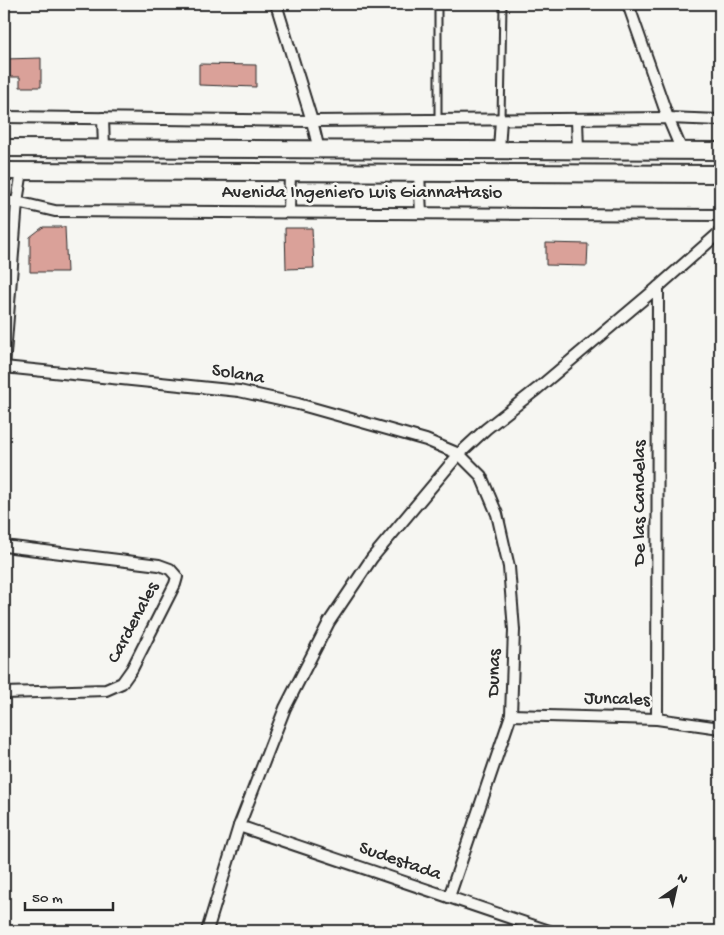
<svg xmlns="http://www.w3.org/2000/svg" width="724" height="935" viewBox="0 0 724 935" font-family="'Gochi Hand',sans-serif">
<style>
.green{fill:#beeeac;stroke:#748c6c}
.building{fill:#daa199;stroke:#2b2b2b}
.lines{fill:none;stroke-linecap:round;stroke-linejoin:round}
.service-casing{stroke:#2b2b2b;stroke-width:9}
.minor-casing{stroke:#2b2b2b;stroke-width:14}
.primary-casing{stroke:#2b2b2b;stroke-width:20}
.service{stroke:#f6f6f2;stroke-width:5}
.minor{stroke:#f6f6f2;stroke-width:10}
.primary{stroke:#f6f6f2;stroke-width:16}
.labels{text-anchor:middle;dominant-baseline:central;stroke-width:5;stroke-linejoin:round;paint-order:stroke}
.street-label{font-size:19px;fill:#2b2b2b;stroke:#f6f6f2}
</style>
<rect width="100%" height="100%" fill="#f6f6f2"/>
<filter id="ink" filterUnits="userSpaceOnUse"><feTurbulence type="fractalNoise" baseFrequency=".02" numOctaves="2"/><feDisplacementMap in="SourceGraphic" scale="10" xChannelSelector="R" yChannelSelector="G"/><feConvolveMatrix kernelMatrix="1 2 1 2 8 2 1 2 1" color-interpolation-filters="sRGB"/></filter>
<g filter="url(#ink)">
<!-- green -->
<polygon class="green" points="4,216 10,216 4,298"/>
<!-- building -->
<g class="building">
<polygon points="41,58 41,87 20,87 20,77 4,77 4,59"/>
<polygon points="199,64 256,65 256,87 199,85"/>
<polygon points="43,227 65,227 67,272 30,272 30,237"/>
<polygon points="285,228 312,228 314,268 286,269"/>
<polygon points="546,243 588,244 587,266 546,265"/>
</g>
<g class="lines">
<defs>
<g id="service">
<polyline points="438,4 438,120"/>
<polyline points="501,119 503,4"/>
</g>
<g id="minor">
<polyline points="276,4 312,121 319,150"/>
<polyline points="628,4 668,118 682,151"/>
<polyline points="4,117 312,121 668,118 720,120"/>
<polyline points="103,118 104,148"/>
<polyline points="577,119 578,151"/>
<polyline points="499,150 501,119"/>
<polyline points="419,173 421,213"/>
<polyline points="4,202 17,202 55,211 720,215"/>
<polyline points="289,212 290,172"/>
<polyline points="4,367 239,391 298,404 426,440 459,454 481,476 497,514 509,567 514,630 511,715 449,897"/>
<polyline points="4,367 17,202 22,171"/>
<polyline points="4,546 159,565 170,569 177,577 175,584 132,669 122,683 106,690 4,693"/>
<polyline points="511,715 657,719 720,728"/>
<polyline points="657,719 658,287"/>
<polyline points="239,826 549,931"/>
<polyline points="207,931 239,826 285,708 329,622 372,558 459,454 486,429 537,389 658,287 720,232"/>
</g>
<g id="primary">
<polyline points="4,148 720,151"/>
<polyline points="4,171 720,174"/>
</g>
</defs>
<!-- service casing -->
<use href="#service" class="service-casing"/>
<!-- minor casing -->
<use href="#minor" class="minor-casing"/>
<!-- primary casing -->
<use href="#primary" class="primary-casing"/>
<!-- service -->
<use href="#service" class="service"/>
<!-- minor -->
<use href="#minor" class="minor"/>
<!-- primary -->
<use href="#primary" class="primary"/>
</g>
</g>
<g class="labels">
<!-- street labels -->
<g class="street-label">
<text x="362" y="193">Avenida Ingeniero Luis Giannattasio</text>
<text transform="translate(238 375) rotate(9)">Solana</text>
<text transform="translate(640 503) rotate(-90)">De las Candelas</text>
<text transform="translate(134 623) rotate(-62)">Cardenales</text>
<text transform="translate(495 673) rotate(-88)">Dunas</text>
<text transform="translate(617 700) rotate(2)">Juncales</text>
<text transform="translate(400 862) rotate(19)">Sudestada</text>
</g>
</g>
<!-- margin -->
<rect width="724" height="935" fill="none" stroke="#f6f6f2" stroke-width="20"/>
<rect x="10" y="10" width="704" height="915" fill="none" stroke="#2b2b2b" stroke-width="2" filter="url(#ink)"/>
<!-- north arrow -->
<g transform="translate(676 888) rotate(34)" stroke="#f6f6f2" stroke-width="4" paint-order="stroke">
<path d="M0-4L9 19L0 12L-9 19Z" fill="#2b2b2b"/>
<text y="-8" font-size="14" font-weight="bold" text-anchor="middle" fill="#2b2b2b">N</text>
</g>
<!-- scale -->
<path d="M25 902v8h88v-8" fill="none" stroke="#2b2b2b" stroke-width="2.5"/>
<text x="32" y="902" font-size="15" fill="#2b2b2b" stroke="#f6f6f2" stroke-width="4" paint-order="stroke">50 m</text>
</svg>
